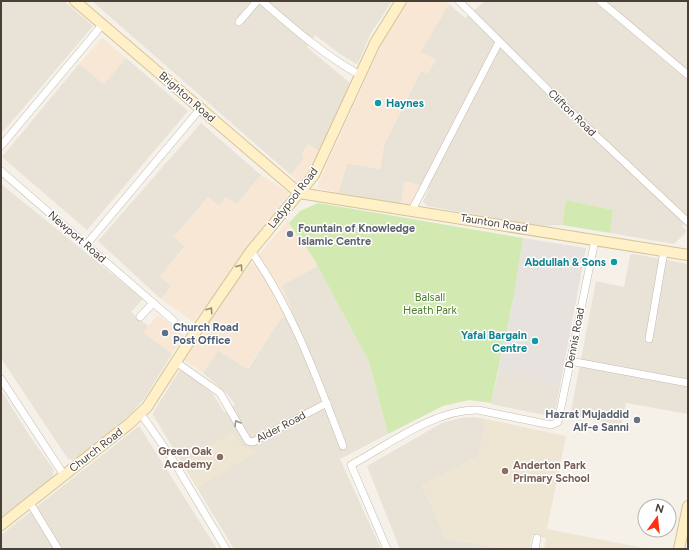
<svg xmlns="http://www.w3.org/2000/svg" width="689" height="550" viewBox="0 0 689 550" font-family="Figtree,sans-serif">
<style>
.residential{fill:#e9e3d7}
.commercial{fill:#f7e7d4}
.industrial{fill:#e7e2dd}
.education{fill:#eee5d2}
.green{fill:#d2eab1}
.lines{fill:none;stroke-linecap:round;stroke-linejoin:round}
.street-casing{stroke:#c4bbae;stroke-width:8}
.secondary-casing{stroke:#d6c498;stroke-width:12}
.street{stroke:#fff;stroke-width:7}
.secondary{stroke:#fff0c8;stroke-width:10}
.oneway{stroke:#9b9078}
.oneway2{stroke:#9b9691}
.culture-dot{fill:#0f9aa8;stroke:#fff;stroke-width:1.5}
.worship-dot{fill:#6b7280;stroke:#fff;stroke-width:1.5}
.service-dot{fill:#5c6f8a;stroke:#fff;stroke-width:1.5}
.education-dot{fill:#8d6e63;stroke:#fff;stroke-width:1.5}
.labels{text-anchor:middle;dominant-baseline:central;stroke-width:3;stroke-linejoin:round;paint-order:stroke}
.street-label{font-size:11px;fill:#494137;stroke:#fff}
.culture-label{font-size:11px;font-weight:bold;fill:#0d838f;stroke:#fff;text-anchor:end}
.worship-label{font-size:11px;font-weight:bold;fill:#5b616d;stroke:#fff;text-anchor:start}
.park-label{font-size:11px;fill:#4a7d28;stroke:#fff}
.service-label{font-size:11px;font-weight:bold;fill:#4e5e75;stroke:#fff;text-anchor:start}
.education-label{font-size:11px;font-weight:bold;fill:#785e54;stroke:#fff;text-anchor:end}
</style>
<rect width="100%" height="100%" fill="#f5f1e9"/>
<!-- residential -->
<g class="residential">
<polygon points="1,1 64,1 93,26 1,134"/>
<polygon points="92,1 392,1 371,33 358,63 356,64 340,54 315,35 307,47 350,83 321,152 308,144 304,158 291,175"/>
<polygon points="485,1 688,1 688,220 682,226 687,231 674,244 610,233 613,210 566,200 562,225 539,226 427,206 423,202 429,188 405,181 401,204 338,193 347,163 380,169 384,145 421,71 436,60 420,52 449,4 465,18"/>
<polygon points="126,58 188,111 87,230 2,157 79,64 104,84"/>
<polygon points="201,123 261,175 237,204 219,206 208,197 174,237 185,246 160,277 172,286 161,299 98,241"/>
<polygon points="1,184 143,299 131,312 148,326 143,332 172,354 146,396 131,414 76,460 68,459 1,358"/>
<polygon points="634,254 688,264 688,414 626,403 621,425 570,416 596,281 624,287 630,255"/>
<polygon points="318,266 369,362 388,434 340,459 381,549 234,549 153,415 154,411 181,368 212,393 225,413 235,404 227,394 203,373 218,350 248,369 279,321 292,311 282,285"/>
<polygon points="498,372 560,386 554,417 491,404"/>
<polygon points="1,390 31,438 54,470 52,479 1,517"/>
<polygon points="472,417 486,419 479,456 422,485 446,538 505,549 400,549 367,466 442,423 460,418"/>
<polygon points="139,426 217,549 1,549 1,535"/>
</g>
<!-- commercial -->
<g class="commercial">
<polygon points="406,1 446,1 449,4 421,52 436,60 428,74 421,71 384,145 380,169 348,163 338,193 318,188 319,182 384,39"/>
<polygon points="102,38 126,58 104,84 79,64"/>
<polygon points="308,144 321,152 303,183 300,184 291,175 304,158 301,155"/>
<polygon points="261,175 289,193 193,322 161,299 171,286 160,277 185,247 174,237 208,197 219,206 226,197 237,204"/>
<polygon points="404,181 420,185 412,205 401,204"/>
<polygon points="288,220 318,266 282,285 292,311 279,321 247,369 218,350 203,373 184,360 224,297"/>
<polygon points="158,315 184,336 172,354 143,332"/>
</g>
<!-- industrial -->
<polygon class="industrial" points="523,238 586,248 560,386 498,372 514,295"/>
<!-- education -->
<g class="education">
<polygon points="486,419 566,436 547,529 649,549 544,549 546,538 532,535 530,549 505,549 446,538 422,485 479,456"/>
<polygon points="232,432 242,446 255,449 257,452 197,488 183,463"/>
</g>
<!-- green -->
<g class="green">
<polygon points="566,200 613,210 610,233 562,225"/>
<polygon points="318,203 523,238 514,295 491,403 469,400 443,406 388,434 369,362 314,259 289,223 300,211"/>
</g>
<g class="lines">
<defs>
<g id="street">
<path d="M262 1C293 28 324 55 360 75"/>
<polyline points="459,1 553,95 688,222"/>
<polyline points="600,1 688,75"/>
<polyline points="239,22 257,1"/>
<polyline points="1,146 102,25"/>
<polyline points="1,171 174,321"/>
<polyline points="412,210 499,42"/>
<polyline points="86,245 200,109"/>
<path d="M251 251C293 310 317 379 343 446"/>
<polyline points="140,317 153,303"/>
<polyline points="649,339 664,251"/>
<polyline points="570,361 688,383"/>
<polyline points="176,362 220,393 245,436 248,441 253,442 327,403"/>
<polyline points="1,379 64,475"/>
<polyline points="141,414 171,457 226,549"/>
<polyline points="30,503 58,549"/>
<path d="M387 549 351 465C388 445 435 409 478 410L551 425 558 422 595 240"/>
<polyline points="535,549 537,538"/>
</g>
<g id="secondary">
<polyline points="75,1 299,193"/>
<polyline points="299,193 688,255"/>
<polyline points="1,525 129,424 147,407 192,337 251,251 314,175 375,43 401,1"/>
<polyline points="679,549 688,506"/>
</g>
</defs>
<!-- street casing -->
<use href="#street" class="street-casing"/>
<!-- secondary casing -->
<use href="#secondary" class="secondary-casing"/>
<!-- street -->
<use href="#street" class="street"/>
<!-- secondary -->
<use href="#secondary" class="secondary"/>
</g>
<!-- one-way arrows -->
<defs><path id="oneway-chevron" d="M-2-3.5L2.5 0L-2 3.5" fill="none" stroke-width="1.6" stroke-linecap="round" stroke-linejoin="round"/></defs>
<g class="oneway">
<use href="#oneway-chevron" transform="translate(240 267) rotate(-55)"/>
<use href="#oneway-chevron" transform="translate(210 310) rotate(-56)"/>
</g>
<use class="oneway2" href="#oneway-chevron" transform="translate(237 423) rotate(-120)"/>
<!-- markers -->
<g class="culture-dot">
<circle cx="378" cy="103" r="4"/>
<circle cx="614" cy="262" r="4"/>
<circle cx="535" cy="341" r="4"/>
</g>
<g class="worship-dot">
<circle cx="290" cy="234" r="4"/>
<circle cx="637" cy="420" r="4"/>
</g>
<circle class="service-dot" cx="165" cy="333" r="4"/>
<g class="education-dot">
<circle cx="220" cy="457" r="4"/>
<circle cx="505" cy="471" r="4"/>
</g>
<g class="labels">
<!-- street labels -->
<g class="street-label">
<text transform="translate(187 97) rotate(41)">Brighton Road</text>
<text transform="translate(572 113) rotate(44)">Clifton Road</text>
<text transform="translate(293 198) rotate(-52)">Ladypool Road</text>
<text transform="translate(494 223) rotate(9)">Taunton Road</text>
<text transform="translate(77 237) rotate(41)">Newport Road</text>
<text transform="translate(575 338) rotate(-79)">Dennis Road</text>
<text transform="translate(281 427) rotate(-28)">Alder Road</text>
<text transform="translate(96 450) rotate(-38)">Church Road</text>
</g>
<!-- culture labels -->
<g class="culture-label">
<text x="386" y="103" text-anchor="start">Haynes</text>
<text x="606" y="262">Abdullah &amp; Sons</text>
<text x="527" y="335">Yafai Bargain<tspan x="527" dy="13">Centre</tspan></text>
</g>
<!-- worship labels -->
<g class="worship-label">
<text x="298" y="228">Fountain of Knowledge<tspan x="298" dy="13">Islamic Centre</tspan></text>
<text x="629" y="414" text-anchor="end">Hazrat Mujaddid<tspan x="629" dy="13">Alf-e Sanni</tspan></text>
</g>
<!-- park labels -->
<g class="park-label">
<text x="430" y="297">Balsall<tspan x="430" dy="13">Heath Park</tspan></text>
</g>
<!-- service labels -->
<g class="service-label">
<text x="173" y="327">Church Road<tspan x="173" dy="13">Post Office</tspan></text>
</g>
<!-- education labels -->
<g class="education-label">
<text x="212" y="451">Green Oak<tspan x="212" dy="13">Academy</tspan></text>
<text x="513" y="465" text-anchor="start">Anderton Park<tspan x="513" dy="13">Primary School</tspan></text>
</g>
</g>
<!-- border -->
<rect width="689" height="550" fill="none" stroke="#494137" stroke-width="4"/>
<!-- north arrow -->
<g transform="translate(657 518) rotate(15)"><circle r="19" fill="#ffffff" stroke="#b6b3af"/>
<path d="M0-3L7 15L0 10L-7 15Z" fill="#ff3215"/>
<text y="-6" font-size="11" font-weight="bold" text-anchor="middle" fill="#494137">N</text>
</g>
</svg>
